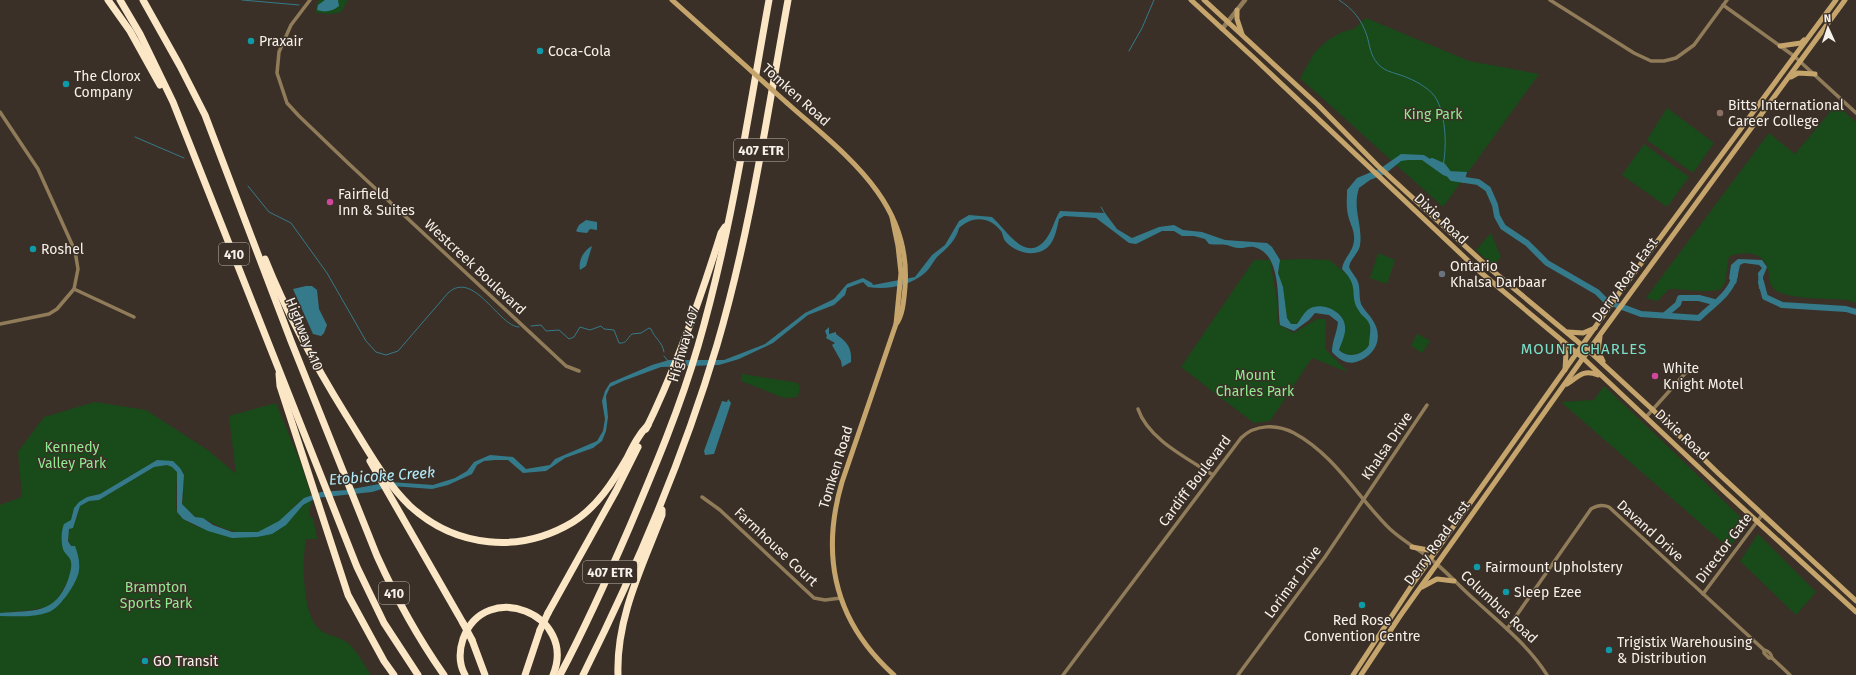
<svg xmlns="http://www.w3.org/2000/svg" width="1856" height="675" viewBox="0 0 1856 675" font-family="'Fira Sans',sans-serif">
<style>
.green{fill:#184b19}
.water{fill:#357a8a}
.lines{fill:none;stroke-linecap:round;stroke-linejoin:round}
.stream{stroke:#357a8a;stroke-width:1}
.river{stroke:#357a8a;stroke-width:6}
.minor{stroke:#917c5a;stroke-width:3.5}
.tertiary{stroke:#917c5a;stroke-width:4.5}
.secondary{stroke:#c6a56d;stroke-width:5}
.motorway{stroke:#fbe7c6;stroke-width:7}
.secondary-bridge{stroke:#c6a56d;stroke-width:5}
.motorway-bridge{stroke:#fbe7c6;stroke-width:7}
.culture-dot{fill:#0f9aa8;stroke:#3a3027;stroke-width:1.5}
.education-dot{fill:#8d6e63;stroke:#3a3027;stroke-width:1.5}
.hotel-dot{fill:#d1479c;stroke:#3a3027;stroke-width:1.5}
.worship-dot{fill:#6b7280;stroke:#3a3027;stroke-width:1.5}
.labels{text-anchor:middle;dominant-baseline:central;stroke-width:3;stroke-linejoin:round;paint-order:stroke}
.shield{fill:#3a3027;stroke:#beb7b0;stroke-width:1}
.shield-label{font-size:13px;font-weight:bold;fill:#f7f1eb}
.poi-label{font-size:14px;fill:#f7f1eb;stroke:#3a3027;text-anchor:start}
.street-label{font-size:14px;fill:#f7f1eb;stroke:#3a3027}
.park-label{font-size:14px;fill:#90ea8f;stroke:#3a3027}
.neighbourhood-label{font-size:15px;letter-spacing:1px;fill:#7bdfca;stroke:#3a3027}
.water-label{font-size:15px;font-style:italic;fill:#b2ebfa;stroke:#3a3027}
</style>
<rect width="100%" height="100%" fill="#3a3027"/>
<!-- green -->
<g class="green">
<polygon points="320,0 348,0 341,12 331,14 316,13 317,3"/>
<polygon points="1366,18 1469,61 1539,74 1443,207 1300,78 1315,52 1328,40 1342,32 1354,29"/>
<path d="M1836 105 1856 122V303L1848 300C1831 298 1786 300 1774 289 1768 283 1770 276 1768 269 1762 250 1744 252 1729 256L1725 282 1721 289C1706 294 1685 289 1669 289L1657 301 1646 298 1769 133 1795 154Z"/>
<polygon points="1667,108 1714,143 1693,173 1647,140"/>
<polygon points="1644,144 1689,177 1667,207 1622,175"/>
<polygon points="1491,233 1501,257 1493,266 1476,250"/>
<polygon points="1378,253 1395,260 1387,284 1370,278"/>
<path d="M1303 259 1329 260 1353 279 1354 296 1359 311 1366 317 1370 325 1369 345C1363 355 1347 359 1339 349L1345 330 1340 314 1326 307 1307 310 1296 325 1291 324 1287 318 1278 273 1280 260Z"/>
<polygon points="1254,260 1270,260 1277,302 1278,324 1294,333 1317,319 1326,319 1325,349 1348,372 1312,358 1270,421 1254,423 1181,367"/>
<polygon points="1418,334 1430,341 1422,353 1411,346 1416,336"/>
<polygon points="742,374 798,383 800,389 797,397 784,398 741,381"/>
<path d="M1604 386C1652 431 1699 476 1745 522L1746 526 1729 548 1561 402 1594 400Z"/>
<path d="M95 402 146 410 209 451 236 474 229 416 276 403 301 464 311 495C297 500 291 512 280 521 256 541 229 533 205 519 202 518 198 518 196 517 193 515 185 507 182 504L184 496 180 468 157 460 100 494 87 497 74 508 71 520 64 525 63 550 71 559 72 570 66 584 56 602 47 607 31 610 0 613V505L22 497 18 452 44 417Z"/>
<path d="M166 465 172 467 177 472C177 480 175 507 177 512 186 532 256 541 273 533 290 526 297 505 312 500L309 511 310 517 313 518 317 539H306C302 560 302 612 318 628 327 637 341 636 350 645 358 653 364 665 371 675H0V616H30L49 612 73 586 71 546C64 534 72 529 76 519 78 515 79 510 80 506L89 501 99 500 154 467Z"/>
<polygon points="1758,534 1816,592 1796,615 1740,561"/>
</g>
<!-- water -->
<g class="water">
<path d="M325 0H338L339 6C333 11 325 13 317 10L318 5Z"/>
<path d="M1401 154 1424 155 1448 171 1467 172 1464 183 1443 175 1422 160H1408L1401 161 1385 174 1370 180 1359 188C1352 209 1363 225 1360 245 1359 253 1350 259 1349 267 1352 274 1358 278 1359 286 1360 292 1359 298 1361 304 1364 310 1369 314 1372 319 1385 338 1375 356 1356 362 1348 365 1338 359 1332 352 1332 341 1337 333 1338 322L1329 315 1315 313 1309 320 1294 331 1280 325C1277 303 1282 257 1257 248 1250 245 1246 248 1239 248 1235 248 1231 246 1227 245 1221 244 1215 245 1209 244L1205 239 1194 236H1182L1174 231H1162L1136 244 1129 243 1096 218 1064 216 1059 219C1057 228 1055 240 1048 247 1036 258 1016 253 1006 242 1003 239 1003 234 1001 231 989 216 972 216 959 228 956 241 946 249 937 257 933 262 930 268 926 272 910 286 888 290 868 287L863 282 847 288 845 295 834 305 808 315 773 343 739 359 719 365 661 367 623 381 610 387 606 396 608 417 606 431 602 441 593 448 565 458 546 471 523 473 508 460H495L484 461 477 465 472 474 448 485 432 489 392 486 372 492 316 498 303 505 286 525 272 534 257 537 232 538 208 531 183 519 177 512V472L172 467 167 465 154 467 99 500 89 501 80 506 73 528 69 529 68 541 71 546H75C78 554 80 562 79 570 78 582 60 608 49 612 33 618 16 616 0 616V613C33 610 55 615 68 580 70 573 73 565 70 559 68 555 64 553 63 549 61 542 61 531 64 524L71 520 74 508 79 502 87 497 100 494 157 460 173 461 180 468 184 475 182 504 195 517 203 518 213 525 232 532H258L279 521 304 498 321 492 347 490 390 482 433 485 455 478 467 471 474 462 490 455 513 457 526 469 550 465 555 459 597 441 603 431 605 419 602 401 605 391 610 383 652 365 669 360H724L765 344 805 313 834 299 847 284 863 278 872 283 873 285 915 277 932 255 945 245 959 221 969 215 992 217C1006 229 1026 265 1046 239 1053 230 1054 220 1060 211L1105 213 1117 229 1132 238 1159 227 1174 225 1183 230 1202 232 1225 240 1267 243 1272 247 1280 260 1278 273 1283 287 1287 318 1291 324H1297C1301 319 1304 312 1309 309 1321 301 1344 311 1345 326 1346 334 1342 342 1339 350 1348 359 1363 355 1369 345 1369 339 1371 332 1370 326 1368 318 1362 317 1359 311 1348 295 1361 288 1342 269 1343 259 1353 252 1354 241 1355 231 1350 224 1348 215 1346 207 1347 198 1347 190L1357 178 1381 168Z"/>
<polygon points="586,220 597,222 597,230 590,229 587,233 578,232 576,231 579,225"/>
<path d="M592 246 586 266 580 270C578 260 584 250 592 246Z"/>
<polygon points="1738,259 1762,260 1767,267 1763,277 1764,288 1759,289 1758,273 1762,268 1759,265 1744,263 1740,265 1736,284 1729,279 1731,265"/>
<polygon points="306,286 312,286 317,290 319,309 327,325 324,333 321,336 313,334 293,289"/>
<path d="M829 327V334L836 332V334C847 342 852 347 851 362L842 367 841 361 832 345 835 343 826 338 827 336 825 331Z"/>
<polygon points="728,399 731,403 714,454 705,455 704,451 722,401 727,402"/>
</g>
<g class="lines">
<!-- stream -->
<g class="stream">
<polyline points="242,0 299,5"/>
<path d="M1339 0C1353 9 1362 20 1367 36 1370 46 1370 55 1378 64 1386 73 1398 73 1408 78 1418 82 1432 90 1437 100 1446 117 1447 148 1443 166"/>
<polyline points="1129,51 1142,28 1154,0"/>
<polyline points="135,137 184,158"/>
<path d="M248 186 269 212 291 223 327 273 366 341 376 352 386 355 398 351 448 293C474 269 499 327 519 327"/>
<polyline points="1101,207 1105,214"/>
<path d="M531 326 541 325 546 331 559 330 569 339 574 337 580 327 590 330 601 326 604 329 614 330 619 343C627 344 627 338 632 334L641 333 649 328 651 329C655 339 662 341 664 352"/>
<polyline points="664,356 669,362"/>
</g>
<!-- river -->
<g class="river">
<path d="M1432 161 1443 166 1452 178 1478 182 1488 189 1495 205 1497 216 1503 227 1527 243 1547 263 1597 292 1606 301 1641 314 1699 318C1712 305 1731 294 1735 275"/>
<polyline points="1761,282 1765,297 1782,305 1846,309 1856,312"/>
<polyline points="1665,315 1678,304 1680,298 1699,298 1714,302"/>
</g>
<!-- minor -->
<g class="minor">
<polyline points="310,0 291,25 279,52 277,73 287,103 299,116 348,163 566,366 579,371"/>
<polyline points="1550,0 1634,53 1651,61 1664,61 1676,58 1694,45 1727,0"/>
<polyline points="1723,5 1794,56 1856,113"/>
<polyline points="0,112 38,169 75,251 78,269 74,289 57,309 49,314 0,324"/>
<polyline points="74,289 134,317"/>
<path d="M1138 409C1148 439 1187 458 1213 475"/>
<polyline points="1646,417 1690,368"/>
<polyline points="702,497 720,510 814,598 825,600 841,598"/>
<polyline points="1703,594 1762,515"/>
<path d="M1507 629 1591 509C1597 505 1602 504 1609 507L1764 650C1769 651 1771 653 1772 658L1790 675"/>
<polyline points="1764,650 1764,653 1769,658 1772,658"/>
<path d="M1063 675 1241 438C1255 424 1277 424 1294 433 1335 455 1358 498 1390 529 1403 541 1418 549 1432 560 1447 572 1461 588 1476 601 1501 624 1529 646 1547 675"/>
<polyline points="1238,675 1325,557 1427,405"/>
</g>
<!-- tertiary -->
<polyline class="tertiary" points="1222,29 1245,0"/>
<!-- secondary -->
<g class="secondary">
<polyline points="672,0 738,59"/>
<polyline points="1191,0 1255,59 1479,271 1583,358 1724,491 1856,612"/>
<polyline points="1204,0 1318,105 1378,166 1488,267 1589,351 1653,410 1718,473 1856,601"/>
<polyline points="1237,10 1237,19 1242,34"/>
<polyline points="1780,46 1801,43 1804,40"/>
<polyline points="1791,77 1798,73 1815,74"/>
<path d="M787 103C843 153 912 201 905 287 904 298 903 316 896 324L842 482C820 557 835 622 894 675"/>
<polyline points="892,217 898,246 901,273 896,324"/>
<polyline points="1568,332 1583,333 1595,328"/>
<polyline points="1600,337 1598,351 1603,361"/>
<polyline points="1562,343 1566,353 1565,370"/>
<path d="M1567 384C1579 376 1583 369 1598 375"/>
<polyline points="1412,547 1428,550 1440,544"/>
<polyline points="1422,587 1437,579 1454,581"/>
<polyline points="1353,675 1414,582 1620,292 1836,0"/>
<polyline points="1361,675 1400,616 1583,358 1845,0"/>
</g>
<!-- motorway -->
<g class="motorway">
<polyline points="108,0 130,31 160,85"/>
<polyline points="120,0 140,34 173,102 357,567 384,623 418,675"/>
<path d="M143 0 180 66 205 115 291 341 377 556C396 598 418 638 444 675"/>
<path d="M265 259C287 314 315 365 346 415 365 445 384 481 410 506 456 548 520 554 573 522 597 507 613 482 627 458 633 446 639 434 648 425"/>
<polyline points="279,374 280,386 348,595 384,661 394,675"/>
<path d="M646 429C677 366 700 300 721 233L725 227"/>
<polyline points="370,461 463,623"/>
<polyline points="548,613 616,491 638,447"/>
<polyline points="472,640 485,675"/>
<path d="M465 675C459 664 459 651 463 639 485 578 578 614 553 675"/>
<polyline points="525,675 540,630"/>
<path d="M560 675C586 626 608 577 630 526 655 467 680 408 698 346 731 233 748 116 769 0"/>
<path d="M583 675C636 569 683 459 717 345 750 233 767 115 788 0"/>
<path d="M618 675C616 618 642 567 662 515V510"/>
</g>
<!-- secondary-bridge -->
<polyline class="secondary-bridge" points="738,59 787,103"/>
<!-- motorway-bridge -->
<g class="motorway-bridge">
<polyline points="463,623 472,640"/>
<polyline points="540,630 548,613"/>
</g>
</g>
<!-- markers -->
<g class="culture-dot">
<circle cx="251" cy="41" r="4"/>
<circle cx="540" cy="51" r="4"/>
<circle cx="66" cy="84" r="4"/>
<circle cx="33" cy="249" r="4"/>
<circle cx="1477" cy="567" r="4"/>
<circle cx="1506" cy="592" r="4"/>
<circle cx="1362" cy="605" r="4"/>
<circle cx="1609" cy="650" r="4"/>
<circle cx="145" cy="661" r="4"/>
</g>
<circle class="education-dot" cx="1720" cy="113" r="4"/>
<g class="hotel-dot">
<circle cx="330" cy="202" r="4"/>
<circle cx="1655" cy="376" r="4"/>
</g>
<circle class="worship-dot" cx="1442" cy="274" r="4"/>
<g class="labels">
<!-- shield labels -->
<g class="shield">
<rect x="734" y="139" width="54" height="22" rx="3"/>
<rect x="219" y="243" width="30" height="22" rx="3"/>
<rect x="583" y="561" width="54" height="22" rx="3"/>
<rect x="379" y="582" width="30" height="22" rx="3"/>
</g>
<g class="shield-label">
<text x="761" y="150">407 ETR</text>
<text x="234" y="254">410</text>
<text x="610" y="572">407 ETR</text>
<text x="394" y="593">410</text>
</g>
<!-- poi labels -->
<g class="poi-label">
<text x="259" y="41">Praxair</text>
<text x="548" y="51">Coca-Cola</text>
<text x="74" y="76">The Clorox<tspan x="74" dy="16">Company</tspan></text>
<text x="1728" y="105">Bitts International<tspan x="1728" dy="16">Career College</tspan></text>
<text x="338" y="194">Fairfield<tspan x="338" dy="16">Inn &amp; Suites</tspan></text>
<text x="41" y="249">Roshel</text>
<text x="1450" y="266">Ontario<tspan x="1450" dy="16">Khalsa Darbaar</tspan></text>
<text x="1663" y="368">White<tspan x="1663" dy="16">Knight Motel</tspan></text>
<text x="1485" y="567">Fairmount Upholstery</text>
<text x="1514" y="592">Sleep Ezee</text>
<text x="1362" y="620" text-anchor="middle">Red Rose<tspan x="1362" dy="16">Convention Centre</tspan></text>
<text x="1617" y="642">Trigistix Warehousing<tspan x="1617" dy="16">&amp; Distribution</tspan></text>
<text x="153" y="661">GO Transit</text>
</g>
<!-- street labels -->
<g class="street-label">
<text transform="translate(796 95) rotate(42)">Tomken Road</text>
<text transform="translate(1441 219) rotate(43)">Dixie Road</text>
<text transform="translate(475 267) rotate(43)">Westcreek Boulevard</text>
<text transform="translate(1625 280) rotate(-54)">Derry Road East</text>
<text transform="translate(304 334) rotate(68)">Highway 410</text>
<text transform="translate(684 344) rotate(-74)">Highway 407</text>
<text transform="translate(1682 435) rotate(43)">Dixie Road</text>
<text transform="translate(1387 446) rotate(-56)">Khalsa Drive</text>
<text transform="translate(836 467) rotate(-73)">Tomken Road</text>
<text transform="translate(1195 481) rotate(-53)">Cardiff Boulevard</text>
<text transform="translate(1650 531) rotate(42)">Davand Drive</text>
<text transform="translate(1437 543) rotate(-54)">Derry Road East</text>
<text transform="translate(776 547) rotate(43)">Farmhouse Court</text>
<text transform="translate(1724 548) rotate(-53)">Director Gate</text>
<text transform="translate(1293 582) rotate(-54)">Lorimar Drive</text>
<text transform="translate(1499 607) rotate(43)">Columbus Road</text>
</g>
<!-- park labels -->
<g class="park-label">
<text x="1433" y="114">King Park</text>
<text x="1255" y="375">Mount<tspan x="1255" dy="16">Charles Park</tspan></text>
<text x="72" y="447">Kennedy<tspan x="72" dy="16">Valley Park</tspan></text>
<text x="156" y="587">Brampton<tspan x="156" dy="16">Sports Park</tspan></text>
</g>
<!-- neighbourhood labels -->
<g class="neighbourhood-label">
<text x="1584" y="349">MOUNT CHARLES</text>
</g>
<!-- water labels -->
<g class="water-label">
<text transform="translate(382 476) rotate(-4)">Etobicoke Creek</text>
</g>
</g>
<!-- north arrow -->
<g transform="translate(1828 28) rotate(357)" stroke="#3a3027" stroke-width="3" paint-order="stroke">
<path d="M0-3L7 15L0 10L-7 15Z" fill="#f7f1eb"/>
<text y="-6" font-size="11" font-weight="bold" text-anchor="middle" fill="#f7f1eb">N</text>
</g>
</svg>
